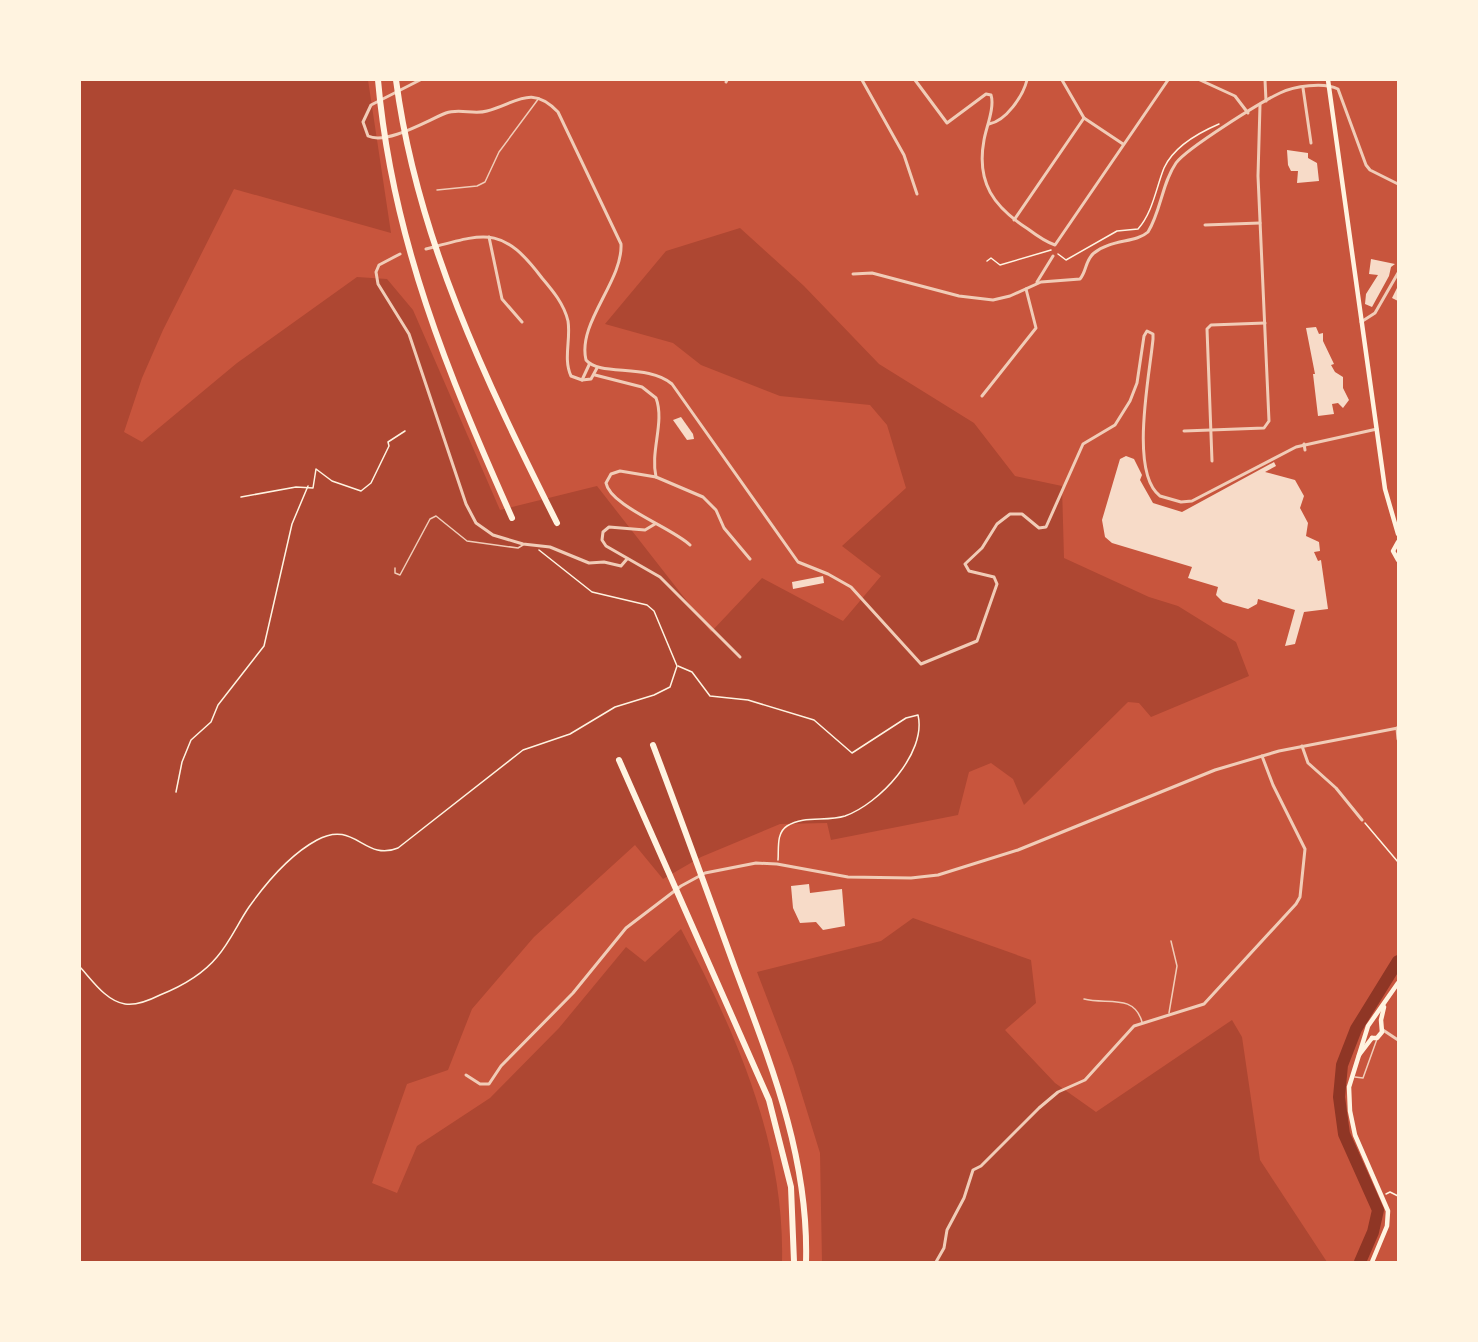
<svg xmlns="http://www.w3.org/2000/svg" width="1478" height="1342" viewBox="0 0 1478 1342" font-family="Bitter,serif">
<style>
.green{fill:#ae4732}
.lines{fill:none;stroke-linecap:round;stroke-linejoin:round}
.river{stroke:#8f3625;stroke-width:12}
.building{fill:#f7dbc8}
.path{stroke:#fff3e0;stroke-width:1.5}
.service{stroke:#f1ccb7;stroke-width:1.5}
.minor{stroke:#f1ccb7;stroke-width:3}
.secondary{stroke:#fff3e0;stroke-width:4.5}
.motorway{stroke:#fff3e0;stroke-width:6}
</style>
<rect width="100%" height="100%" fill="#c8553d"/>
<!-- green -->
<g class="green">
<path d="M80 80H368L391 233 234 189 163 330 142 378 124 432 142 442 237 363 357 277 387 279 413 310 500 510 597 486 711 632 762 578 843 621 881 576 842 546 906 488 887 425 870 405 780 396 701 365 673 343 605 324 666 251 740 228 804 286 879 364 974 423 1015 476 1062 486 1064 558 1149 597 1178 606 1236 642 1249 676 1151 717 1139 703 1128 702 1024 805 1013 779 991 763 969 772 958 815 831 840 827 823 780 824 701 857 663 879 635 845 534 937 472 1009 448 1070 407 1084 372 1183 397 1193 417 1146 490 1098 559 1028 626 947 645 962 681 929C736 1033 785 1143 782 1262H80Z"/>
<polygon points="913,918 1031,960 1036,1003 1005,1030 1055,1083 1096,1112 1232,1020 1242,1037 1260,1160 1327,1262 822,1262 820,1153 793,1066 757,972 881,941"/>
</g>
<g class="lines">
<!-- river -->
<polyline class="river" points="1360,1262 1373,1232 1378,1210 1344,1134 1339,1097 1342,1065 1356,1029 1398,961"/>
</g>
<!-- building -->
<g class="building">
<polygon points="1287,150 1308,153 1308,158 1317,163 1319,181 1297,183 1298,171 1291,171 1288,165"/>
<polygon points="1371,259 1395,264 1391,267 1389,276 1372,307 1365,304 1366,294 1378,275 1369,274"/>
<polygon points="1398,286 1398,301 1392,298"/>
<polygon points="1316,327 1319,334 1323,333 1323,341 1334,364 1331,365 1335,372 1343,377 1343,388 1349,400 1343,408 1338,403 1332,404 1334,414 1318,416 1313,374 1315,374 1306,328"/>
<polygon points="681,417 693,434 694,439 687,440 673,420"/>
<polygon points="1126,456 1134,459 1142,475 1140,480 1153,503 1182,512 1274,462 1276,466 1265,472 1295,480 1304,496 1300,508 1308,523 1306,536 1319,542 1320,551 1314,552 1318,561 1321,560 1328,609 1304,612 1295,644 1285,646 1295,610 1258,599 1257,604 1248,609 1223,602 1216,595 1218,587 1188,578 1192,567 1112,543 1105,537 1102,520 1120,459"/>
<polygon points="823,576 824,583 793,589 792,582"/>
<polygon points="809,884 810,893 842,889 845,926 823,930 816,922 800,923 793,908 791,886"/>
</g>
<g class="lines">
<!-- path -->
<g class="path">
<path d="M1058 254 1066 260 1117 231 1138 229C1153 212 1156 188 1164 168 1174 146 1198 133 1219 124"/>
<polyline points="987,261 991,258 1000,265 1051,250"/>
<polyline points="241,497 296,487 313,488 316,469 332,481 361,491 371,483 389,446 388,442 405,431"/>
<path d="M678 666 692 672 710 696 748 700 814 720 852 753 906 718 918 715C927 753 879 804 845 816 826 822 804 815 787 826 776 833 779 849 778 860"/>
<polyline points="176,792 182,762 191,740 211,722 218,705 264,646 292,524 308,486"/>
<polyline points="1365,823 1398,862"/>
<path d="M80 967C92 980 106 1001 125 1004 137 1006 150 1000 160 995 180 987 203 974 217 957 230 942 238 923 249 907 266 883 291 854 317 840 355 819 364 862 398 848L523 750 570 734 615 707 654 695 670 687 677 666 654 611 647 605 592 592 539 550"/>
<polyline points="1386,1194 1390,1192 1398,1196"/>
</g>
<!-- service -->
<g class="service">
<polyline points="437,190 477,186 485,182 499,152 539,98"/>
<polyline points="395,568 395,573 400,575 430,519 436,516 467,541 518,548 523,545"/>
<path d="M1084 999C1106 1005 1134 993 1142 1022"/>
<polyline points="1169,1013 1177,966 1171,941"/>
<polyline points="1355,1077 1363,1078 1377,1039"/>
</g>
<!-- minor -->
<g class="minor">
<path d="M420 80 371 105 363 122 368 136C387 145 428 120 446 113 459 108 474 115 487 111 517 103 531 84 558 112L621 244C623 281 577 323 586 360 600 377 647 363 672 384L798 562 828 574 851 587 921 664 977 641 997 584 994 577 969 571 965 564 982 548 997 524 1010 514H1022L1039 528 1046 527 1083 444 1115 425 1130 401 1137 383 1144 336 1147 331 1153 334V339C1150 373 1129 473 1160 496L1181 502 1192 501 1296 447 1377 429"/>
<polyline points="862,80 904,155 917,194"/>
<path d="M915 80 947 123 986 94 991 95C995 107 986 128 984 140 976 183 994 207 1028 229 1036 235 1046 242 1055 245L1168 80"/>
<polyline points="1062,80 1084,118 1123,144"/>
<polyline points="1200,80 1235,96 1248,113"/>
<polyline points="1265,80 1266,101"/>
<polyline points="726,82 727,80"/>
<polyline points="1303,88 1311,143"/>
<path d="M989 124C1006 121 1023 96 1027 80"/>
<polyline points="1014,220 1084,118"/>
<polyline points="1205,225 1260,223"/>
<polyline points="489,237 502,299 522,322"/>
<path d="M426 249C486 233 502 225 542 278 553 291 564 304 568 321 571 339 563 359 571 376L582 380 591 379 597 368"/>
<polyline points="400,254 379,265 376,272 378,284 409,334 466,504 476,523 493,535 523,544 550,547 589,563 604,562 621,566 627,559"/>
<path d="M853 274 872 273 959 296 993 300 1010 296 1041 282 1080 279C1087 271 1085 260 1094 253 1111 239 1136 243 1148 232 1161 211 1162 183 1176 163 1187 148 1261 102 1280 93 1294 86 1324 82 1338 89L1366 165 1370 170 1398 184"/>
<polyline points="1037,282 1053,256"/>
<polyline points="1361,322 1375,313 1398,273"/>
<path d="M595 375 642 387 656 398C665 422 650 451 656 477"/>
<polyline points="582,380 589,365"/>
<polyline points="982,396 1036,328 1026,289"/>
<polyline points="1184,431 1264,428 1269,421 1258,176 1260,105"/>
<polyline points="1304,444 1305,450"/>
<polyline points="1212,461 1207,329 1211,325 1265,323"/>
<polyline points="655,524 645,530 609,527 603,532 602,540 606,546 660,577 740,657"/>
<path d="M690 545C673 528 610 506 606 483L611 474 620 471 656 477 703 497 716 510 724 528 750 559"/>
<polyline points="1397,728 1398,739"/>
<polyline points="1302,746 1308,763 1336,788 1362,820"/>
<polyline points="1383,1030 1398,1040"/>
<polyline points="466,1075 480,1084 489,1084 501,1066 573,993 626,928 681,886 705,873 756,863 777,864 848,877 911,878 938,875 1018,850 1215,770 1279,751 1398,728"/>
<polyline points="936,1262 944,1248 947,1230 964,1198 973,1170 981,1166 1039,1108 1058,1092 1085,1080 1134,1026 1204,1004 1296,904 1300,897 1305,849 1273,785 1262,756"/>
</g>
<!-- secondary -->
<g class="secondary">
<polyline points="1328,80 1385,489 1398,534"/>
<polyline points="1398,542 1393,551 1398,560"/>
<polyline points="1372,1038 1377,1038 1382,1032 1381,1020 1384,1007"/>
<polyline points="1359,1055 1372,1038"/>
<polyline points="1372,1262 1387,1226 1388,1211 1355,1135 1350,1111 1349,1087 1368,1026 1398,983"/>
</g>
<!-- motorway -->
<g class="motorway">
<path d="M378 80C392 239 448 374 512 518"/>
<path d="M396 80C417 239 486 381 557 523"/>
<path d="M653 745C681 819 708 894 735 968 771 1064 809 1158 806 1262"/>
<polyline points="619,760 769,1100 791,1187 794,1262"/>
</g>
</g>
<!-- border -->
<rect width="1478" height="1342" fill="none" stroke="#fff3e0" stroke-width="162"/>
</svg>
